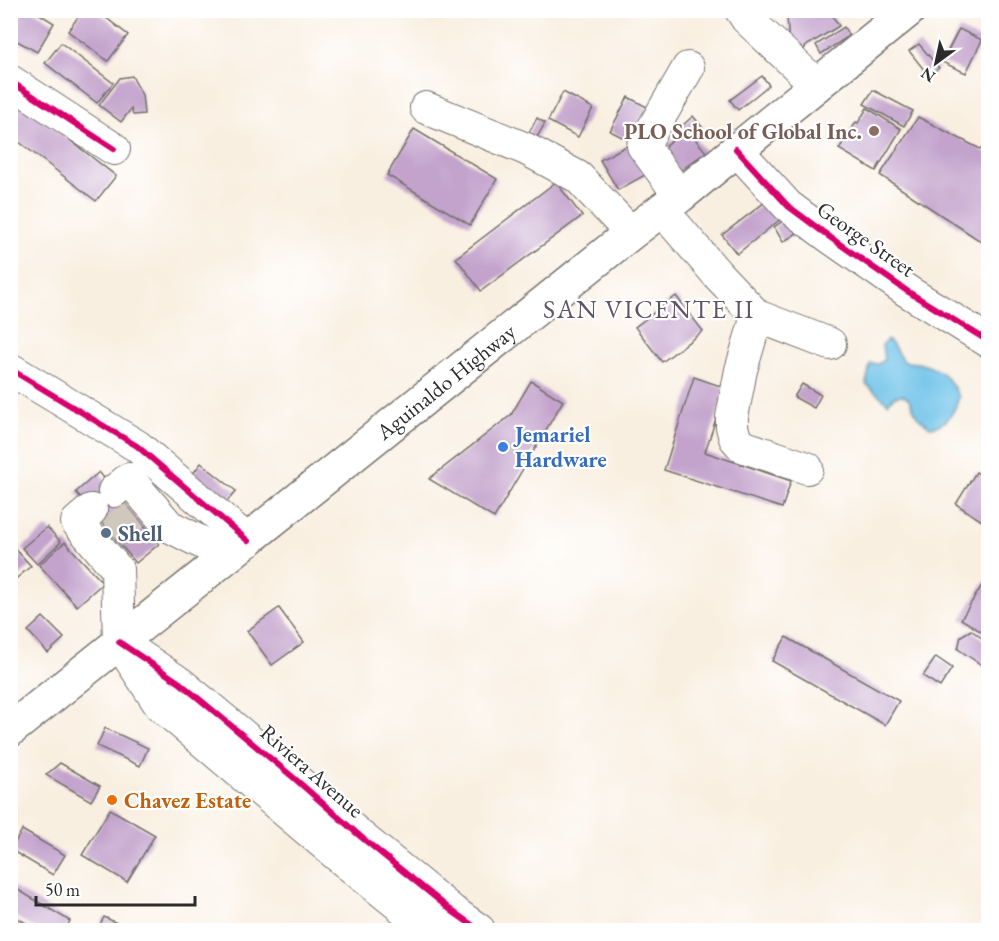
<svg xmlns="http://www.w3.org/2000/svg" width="999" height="941" viewBox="0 0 999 941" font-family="'EB Garamond',serif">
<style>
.water{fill:#6bc1e8;stroke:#4b768a;stroke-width:1.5}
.building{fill:#c3a3cc}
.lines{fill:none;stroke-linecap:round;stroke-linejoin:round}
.minor-tunnel{stroke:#d0c8bd;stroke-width:32;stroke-dasharray:32 16;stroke-linecap:butt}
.minor-casing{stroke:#73706b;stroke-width:34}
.major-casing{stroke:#73706b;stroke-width:36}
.minor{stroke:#fff;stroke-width:32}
.major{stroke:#fff;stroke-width:33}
.cycleway-casing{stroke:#fff;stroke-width:10}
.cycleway{stroke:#d6006c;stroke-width:6}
.education-dot{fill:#8d6e63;stroke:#fff;stroke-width:2}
.shop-dot{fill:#3f7fe0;stroke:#fff;stroke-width:2}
.service-dot{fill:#5c6f8a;stroke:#fff;stroke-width:2}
.food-dot{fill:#e8710a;stroke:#fff;stroke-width:2}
.labels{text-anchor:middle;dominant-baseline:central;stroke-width:4.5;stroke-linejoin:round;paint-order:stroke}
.education-label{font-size:22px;font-weight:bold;fill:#785e54;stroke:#fff;text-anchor:end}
.street-label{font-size:22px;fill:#2b2b2b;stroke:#fff}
.shop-label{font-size:22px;font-weight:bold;fill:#366cbe;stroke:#fff;text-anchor:start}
.service-label{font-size:22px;font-weight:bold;fill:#4e5e75;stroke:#fff;text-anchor:start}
.food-label{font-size:22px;font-weight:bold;fill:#c56008;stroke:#fff;text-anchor:start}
.quarter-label{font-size:26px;letter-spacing:1.5px;fill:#605563;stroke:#fff}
</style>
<rect width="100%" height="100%" fill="#fff"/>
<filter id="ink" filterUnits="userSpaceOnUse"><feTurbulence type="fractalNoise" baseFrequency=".0167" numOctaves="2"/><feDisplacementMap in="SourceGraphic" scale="12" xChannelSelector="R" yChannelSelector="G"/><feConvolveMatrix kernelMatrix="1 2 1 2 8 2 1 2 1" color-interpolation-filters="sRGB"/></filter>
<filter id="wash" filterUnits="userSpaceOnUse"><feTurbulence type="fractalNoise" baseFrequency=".008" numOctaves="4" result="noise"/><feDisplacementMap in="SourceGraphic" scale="24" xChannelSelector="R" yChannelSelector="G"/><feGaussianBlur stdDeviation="1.35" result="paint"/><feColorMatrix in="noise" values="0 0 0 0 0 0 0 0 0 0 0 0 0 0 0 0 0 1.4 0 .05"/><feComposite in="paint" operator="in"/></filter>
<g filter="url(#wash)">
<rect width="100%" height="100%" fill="#f9efe1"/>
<!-- water -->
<path class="water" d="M887 340C898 346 896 356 904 361 908 363 913 362 918 363 941 369 948 375 959 397 955 411 947 426 930 427L917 416 909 399 903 395 895 396 888 403 866 384 870 364H878L884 360 882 345Z"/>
<g id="blocks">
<!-- building -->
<g class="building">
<polygon points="10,10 33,10 54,23 37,52 10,37"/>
<polygon points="83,10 96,10 128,35 108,61 68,31"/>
<polygon points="789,10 829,10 839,26 806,46 797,60 789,45 787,16 785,13"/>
<polygon points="844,27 849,36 821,54 816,45"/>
<polygon points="959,29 982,40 966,73 942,62"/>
<polygon points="61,43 113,83 97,103 45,63"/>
<polygon points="919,44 939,68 929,76 909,51"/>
<polygon points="132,76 142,95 144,114 133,115 131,109 121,122 99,105 120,78"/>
<polygon points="762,76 769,85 738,110 730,100"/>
<polygon points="873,90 913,111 904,126 864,104"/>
<polygon points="563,92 593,108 578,137 548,121"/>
<polygon points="628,97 647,107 630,141 610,131"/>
<polygon points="17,99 116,176 96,201 10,135 10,108"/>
<polygon points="867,108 901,129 876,171 839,149 856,122 858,123"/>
<polygon points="693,116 706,132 696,140 706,152 676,174 659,151 677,137 674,133"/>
<polygon points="918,117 988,153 988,246 880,175"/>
<polygon points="537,118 545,123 532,146 524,142"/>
<polygon points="414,129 497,179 470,225 387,175"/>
<polygon points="628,145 645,175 618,190 600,160"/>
<polygon points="556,182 582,216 481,291 456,258"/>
<polygon points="773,196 787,214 737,254 722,235"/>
<polygon points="795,213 805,228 783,242 774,227"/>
<polygon points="676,296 703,331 662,362 635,327"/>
<polygon points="694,377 726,388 705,452 791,481 782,508 664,470"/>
<polygon points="531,381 563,401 494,518 429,479 511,415"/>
<polygon points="802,384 821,395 814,408 794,397"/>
<polygon points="201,463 236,491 219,511 185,484"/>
<polygon points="988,463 988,525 956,504 976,472 981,475"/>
<polygon points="99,472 159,544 136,563 76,492"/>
<polygon points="47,527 61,542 37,564 22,548"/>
<polygon points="65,542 103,583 77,606 39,565"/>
<polygon points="10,543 31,566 12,582 10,581"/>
<polygon points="984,582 988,585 988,636 961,619"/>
<polygon points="279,608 304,642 272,665 247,631"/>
<polygon points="10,613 18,622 10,629"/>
<polygon points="43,617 64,638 48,653 28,631"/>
<polygon points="971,630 988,643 988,659 983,666 958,649 961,636"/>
<polygon points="786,637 899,701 885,725 772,661"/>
<polygon points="936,657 952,668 940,687 923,676"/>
<polygon points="105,728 148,748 140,766 97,746"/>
<polygon points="60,763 100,786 91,801 46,775"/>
<polygon points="110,809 155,835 127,882 82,855"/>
<polygon points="22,830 65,855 53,875 11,850"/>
<polygon points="10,885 70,921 65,930 38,930 10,914"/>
<polygon points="104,917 117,923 113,930 97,930"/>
<polygon points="10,918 32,930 10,930"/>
</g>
</g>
</g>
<g filter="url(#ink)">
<use href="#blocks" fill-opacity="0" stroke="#73706b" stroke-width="1.5"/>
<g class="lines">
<!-- minor-tunnel -->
<polyline class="minor-tunnel" points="111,533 134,514"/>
<defs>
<g id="minor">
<polyline points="741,10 747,19 817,85"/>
<polyline points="10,81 114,149"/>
<polyline points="426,108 526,149 578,177 631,233"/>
<polyline points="736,149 788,206 831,238 907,291 988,341"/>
<polyline points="680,196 643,146 688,68"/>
<polyline points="662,210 718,275 757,316 830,344"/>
<polyline points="757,316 741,370 732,417 732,427 735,438 742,446 807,468"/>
<polyline points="10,369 137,446 248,541"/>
<polyline points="114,491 129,479 169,526 228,556"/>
<polyline points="91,510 77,522 117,569 119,642"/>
<polyline points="119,642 180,683 294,778 361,837 452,911 479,930"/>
<polyline points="126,653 160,705 343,860 430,930"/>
</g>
<g id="major">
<path id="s1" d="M10 730 631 233 680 196 909 10"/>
</g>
</defs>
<!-- minor casing -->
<use href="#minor" class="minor-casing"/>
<!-- major casing -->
<use href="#major" class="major-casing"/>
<!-- minor -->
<use href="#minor" class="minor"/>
<!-- major -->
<use href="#major" class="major"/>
<defs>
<g id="cycleway">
<polyline points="10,81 114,149"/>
<polyline points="736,149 788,206 831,238 907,291 988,341"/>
<polyline points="10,369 137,446 248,541"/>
<polyline points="119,642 180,683 294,778 361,837 452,911 479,930"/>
</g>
</defs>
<!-- cycleway casing -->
<use href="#cycleway" class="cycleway-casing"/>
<!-- cycleway -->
<use href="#cycleway" class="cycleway"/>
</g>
</g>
<!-- markers -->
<circle class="education-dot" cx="874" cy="131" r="6"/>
<circle class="shop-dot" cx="503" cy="447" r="6"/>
<circle class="service-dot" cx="106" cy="533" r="6"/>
<circle class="food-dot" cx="112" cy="800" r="6"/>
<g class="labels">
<!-- education labels -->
<g class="education-label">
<text x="862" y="131">PLO School of Global Inc.</text>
</g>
<!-- street labels -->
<g class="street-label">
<text transform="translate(866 239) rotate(35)">George Street</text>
<text stroke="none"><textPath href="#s1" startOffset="558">Aguinaldo Highway</textPath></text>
<text transform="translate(312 771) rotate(41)">Riviera Avenue</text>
</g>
<!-- shop labels -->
<g class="shop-label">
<text x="515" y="434">Jemariel<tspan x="515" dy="25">Hardware</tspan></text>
</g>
<!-- service labels -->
<g class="service-label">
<text x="118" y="533">Shell</text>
</g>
<!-- food labels -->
<g class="food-label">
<text x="124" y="800">Chavez Estate</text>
</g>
<!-- quarter labels -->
<g class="quarter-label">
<text x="649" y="309">SAN VICENTE II</text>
</g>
</g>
<!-- margin -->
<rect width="999" height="941" fill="none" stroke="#fff" stroke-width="36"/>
<!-- north arrow -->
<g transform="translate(936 63) rotate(213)" stroke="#ffffff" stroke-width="4.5" paint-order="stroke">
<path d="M0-4.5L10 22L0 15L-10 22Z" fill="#2b2b2b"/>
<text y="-9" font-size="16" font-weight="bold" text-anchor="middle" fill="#2b2b2b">N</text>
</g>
<!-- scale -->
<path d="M36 896v9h159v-9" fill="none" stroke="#2b2b2b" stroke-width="3"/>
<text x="45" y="896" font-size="18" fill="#2b2b2b" stroke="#ffffff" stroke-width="4.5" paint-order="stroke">50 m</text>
</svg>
